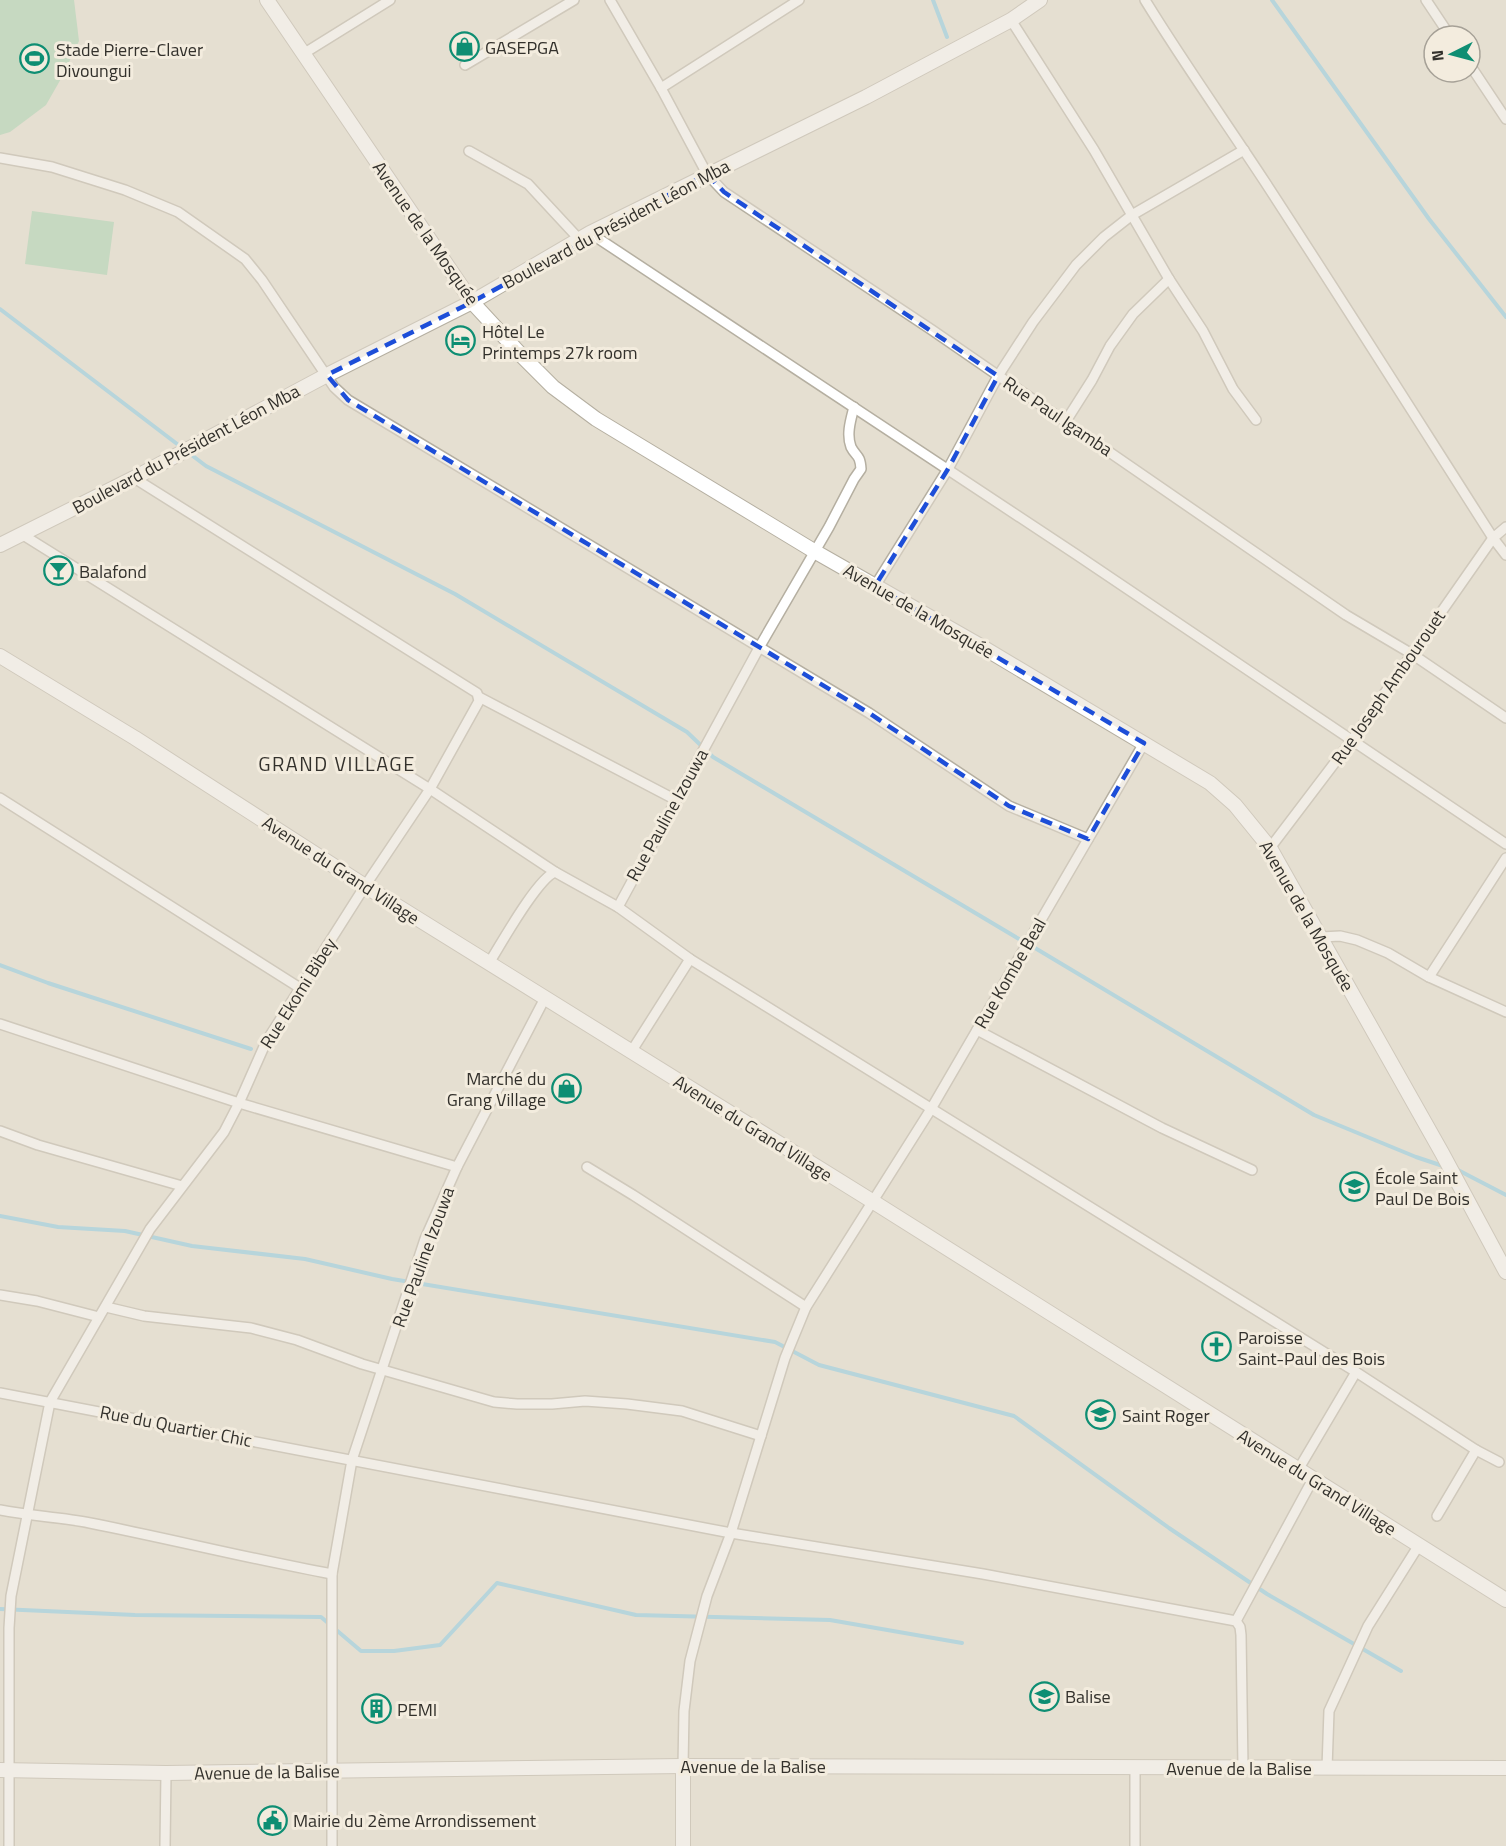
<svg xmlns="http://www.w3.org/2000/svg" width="1506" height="1846" viewBox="0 0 1506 1846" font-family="'Titillium Web',sans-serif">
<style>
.green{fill:#9fd2ad}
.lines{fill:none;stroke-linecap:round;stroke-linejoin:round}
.stream{stroke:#7ecae7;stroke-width:4}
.street-casing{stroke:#b5afa1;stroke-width:12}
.secondary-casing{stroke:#b5afa1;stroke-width:16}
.street{stroke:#fff;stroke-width:9}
.secondary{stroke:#fff;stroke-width:14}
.marked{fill:none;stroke:#1d4ed8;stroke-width:4.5;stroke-dasharray:12 8;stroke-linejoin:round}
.labels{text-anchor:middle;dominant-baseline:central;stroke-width:6;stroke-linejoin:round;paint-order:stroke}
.poi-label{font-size:18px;fill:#33312c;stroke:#f3ecde;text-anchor:start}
.street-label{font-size:18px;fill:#33312c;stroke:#f3ecde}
.neighbourhood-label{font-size:20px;letter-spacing:1.5px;fill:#33312c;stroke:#f3ecde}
</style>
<rect width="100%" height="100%" fill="#e5dfd1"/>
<!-- green -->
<g class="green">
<polygon points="0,0 74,0 79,41 62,77 46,105 10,132 0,135"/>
<polygon points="32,211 114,222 107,275 25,264"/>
</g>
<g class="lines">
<!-- stream -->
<g class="stream">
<polyline points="933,0 947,37"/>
<polyline points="1272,0 1429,219 1506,317"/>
<polyline points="0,309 206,466 455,594 687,732 713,757 1019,939"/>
<polyline points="1035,948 1314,1115 1416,1157 1443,1166"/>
<polyline points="0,965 48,983 251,1049"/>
<polyline points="1456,1169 1506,1195"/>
<polyline points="0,1216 58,1227 125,1231 192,1246 305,1259 392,1279 775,1342 819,1365 1014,1416 1169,1528 1267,1594 1401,1671"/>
<polyline points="0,1609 135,1615 321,1617 361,1651 394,1651 440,1645 497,1583 636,1615 830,1620 962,1643"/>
</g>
<defs>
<g id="street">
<polyline points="610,0 661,88 707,174 724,192 932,330 1346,615 1412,654 1506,718"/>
<path d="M1145 0C1183 62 1225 121 1265 182 1342 300 1417 419 1493 538L1506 555"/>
<polyline points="1426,0 1450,36"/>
<polyline points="1011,20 1094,150 1169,279 1203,331 1233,389 1256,420"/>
<polyline points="303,54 390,0"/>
<polyline points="465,65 574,0"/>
<polyline points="1470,65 1506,119"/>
<polyline points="661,88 799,0"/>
<polyline points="469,151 528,184 579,239"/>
<polyline points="0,158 52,167 125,190 178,212 245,259 262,280 334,387 348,400 869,713 1009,806 1088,839"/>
<polyline points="590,233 1077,555 1506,844"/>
<polyline points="1066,421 1092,380 1110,346 1133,314 1169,279"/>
<polyline points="23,535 430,789 555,872 618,907 690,959 1356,1372 1476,1450 1499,1462"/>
<polyline points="875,586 948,469 998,376 1033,322 1076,265 1104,237 1132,215 1244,150"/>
<polyline points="479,697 676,800"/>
<polyline points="0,798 300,988"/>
<polyline points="1270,848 1352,740 1493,538 1506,527"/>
<path d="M618 907 760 646 829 527 854 479 861 469C860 454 856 457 851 447 846 434 851 419 854 407"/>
<polyline points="1322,937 1340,936 1357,940 1388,953 1429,977 1506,1012"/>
<path d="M489 963C501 944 537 879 555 872"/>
<polyline points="1429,977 1506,858"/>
<polyline points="0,1024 239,1103 457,1167"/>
<polyline points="977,1030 1162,1128 1252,1170"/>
<polyline points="631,1052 690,959"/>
<polyline points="0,1131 38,1145 182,1186"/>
<polyline points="587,1167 633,1195 806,1307"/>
<polyline points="0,1295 37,1301 99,1317"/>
<polyline points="106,1307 144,1316 251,1328 297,1340 362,1364 494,1402 517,1404 552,1404 585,1401 627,1404 682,1411 761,1436"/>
<polyline points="0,1393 731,1533 983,1574 1236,1621 1240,1627 1241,1635 1243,1767"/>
<polyline points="1298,1470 1356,1372"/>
<path d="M0 1510C30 1516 61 1517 90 1523 171 1539 251 1559 332 1574"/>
<polyline points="1437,1516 1476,1450"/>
<polyline points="1236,1621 1313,1479"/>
<polyline points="683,1766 684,1711 690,1661 707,1596 731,1533 785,1358 806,1307 931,1109 1144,743"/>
<polyline points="1135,1768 1135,1846"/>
<polyline points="1327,1768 1329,1711 1368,1626 1419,1545"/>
<polyline points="9,1846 9,1628 11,1596 50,1402 150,1229 224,1132 239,1103 266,1042 365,886 430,789 479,701 477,693 134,478"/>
<polyline points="165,1846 166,1773"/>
<polyline points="332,1846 332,1574 352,1460 425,1239 457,1167 545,998"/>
</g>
<g id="secondary">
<polyline points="267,0 472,302 522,356 553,387 596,419 814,551 979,645 1210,783 1235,805 1270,848 1442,1153 1506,1272"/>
<polyline points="0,545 134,478 327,375 472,302 590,233 866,97 1011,20 1040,0"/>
<polyline points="0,656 135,738 365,886 872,1201 1506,1600"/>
<polyline points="683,1766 683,1846"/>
<polyline points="0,1770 166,1773 683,1766 1506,1768"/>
</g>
</defs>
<!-- street casing -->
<use href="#street" class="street-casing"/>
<!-- secondary casing -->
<use href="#secondary" class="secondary-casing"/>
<!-- street -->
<use href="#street" class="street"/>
<!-- secondary -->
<use href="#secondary" class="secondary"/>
</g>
<!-- marked area -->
<path d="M0 0H1506V1846H0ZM707 174 724 192 998 376 948 469 875 586 1144 743 1088 839 1009 806 869 713 348 400 327 375 472 302Z" fill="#e5dfd1" fill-opacity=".55" fill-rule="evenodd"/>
<path class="marked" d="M707 174 724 192 998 376 948 469 875 586 1144 743 1088 839 1009 806 869 713 348 400 327 375 472 302Z"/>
<!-- icons -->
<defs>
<symbol id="shop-ring" viewBox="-11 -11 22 22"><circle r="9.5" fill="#f3ecde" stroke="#0e8e73" stroke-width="1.5"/><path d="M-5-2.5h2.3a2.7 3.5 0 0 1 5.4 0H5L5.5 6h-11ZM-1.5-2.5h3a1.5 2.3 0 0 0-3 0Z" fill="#0e8e73"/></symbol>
<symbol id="stadium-ring" viewBox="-11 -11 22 22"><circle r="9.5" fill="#f3ecde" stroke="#0e8e73" stroke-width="1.5"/><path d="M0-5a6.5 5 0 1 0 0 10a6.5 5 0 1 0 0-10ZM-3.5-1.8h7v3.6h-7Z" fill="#0e8e73"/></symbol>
<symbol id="hotel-ring" viewBox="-11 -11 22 22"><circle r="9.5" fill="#f3ecde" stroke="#0e8e73" stroke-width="1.5"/><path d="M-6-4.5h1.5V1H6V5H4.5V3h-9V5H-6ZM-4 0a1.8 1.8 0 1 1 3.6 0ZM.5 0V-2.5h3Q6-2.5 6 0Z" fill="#0e8e73"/></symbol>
<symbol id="bar-ring" viewBox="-11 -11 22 22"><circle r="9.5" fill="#f3ecde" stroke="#0e8e73" stroke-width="1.5"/><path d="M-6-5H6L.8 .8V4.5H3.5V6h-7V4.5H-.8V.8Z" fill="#0e8e73"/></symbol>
<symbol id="school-ring" viewBox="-11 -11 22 22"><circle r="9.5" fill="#f3ecde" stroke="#0e8e73" stroke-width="1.5"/><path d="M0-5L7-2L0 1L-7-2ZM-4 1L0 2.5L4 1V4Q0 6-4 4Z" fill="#0e8e73"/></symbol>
<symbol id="church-ring" viewBox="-11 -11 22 22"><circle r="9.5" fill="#f3ecde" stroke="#0e8e73" stroke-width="1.5"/><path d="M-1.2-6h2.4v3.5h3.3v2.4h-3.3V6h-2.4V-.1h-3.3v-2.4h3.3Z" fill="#0e8e73"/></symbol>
<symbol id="building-ring" viewBox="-11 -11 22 22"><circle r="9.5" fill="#f3ecde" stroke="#0e8e73" stroke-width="1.5"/><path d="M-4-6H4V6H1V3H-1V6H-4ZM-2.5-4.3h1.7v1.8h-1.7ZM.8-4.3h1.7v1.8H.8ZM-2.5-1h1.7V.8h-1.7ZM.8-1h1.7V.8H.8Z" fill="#0e8e73"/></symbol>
<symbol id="civic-ring" viewBox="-11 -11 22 22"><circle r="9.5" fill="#f3ecde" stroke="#0e8e73" stroke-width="1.5"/><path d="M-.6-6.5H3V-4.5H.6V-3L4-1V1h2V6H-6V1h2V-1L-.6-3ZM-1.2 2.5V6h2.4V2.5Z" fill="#0e8e73"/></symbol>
</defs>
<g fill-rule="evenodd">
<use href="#shop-ring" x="448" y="30" width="33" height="33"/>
<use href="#stadium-ring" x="18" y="42" width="33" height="33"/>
<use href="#hotel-ring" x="444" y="324" width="33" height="33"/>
<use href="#bar-ring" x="42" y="554" width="33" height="33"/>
<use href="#shop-ring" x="550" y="1072" width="33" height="33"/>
<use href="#school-ring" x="1338" y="1170" width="33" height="33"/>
<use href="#church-ring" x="1200" y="1330" width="33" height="33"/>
<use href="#school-ring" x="1084" y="1398" width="33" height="33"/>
<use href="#school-ring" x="1028" y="1680" width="33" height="33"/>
<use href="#building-ring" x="360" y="1692" width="33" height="33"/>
<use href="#civic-ring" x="256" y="1804" width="33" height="33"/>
</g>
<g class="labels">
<!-- poi labels -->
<g class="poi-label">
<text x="485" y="47">GASEPGA</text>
<text x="56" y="49">Stade Pierre-Claver<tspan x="56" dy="21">Divoungui</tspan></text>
<text x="482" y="331">Hôtel Le<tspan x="482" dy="21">Printemps 27k room</tspan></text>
<text x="79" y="571">Balafond</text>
<text x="546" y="1078" text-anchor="end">Marché du<tspan x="546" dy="21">Grang Village</tspan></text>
<text x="1375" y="1177">École Saint<tspan x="1375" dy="21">Paul De Bois</tspan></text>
<text x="1238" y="1337">Paroisse<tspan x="1238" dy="21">Saint-Paul des Bois</tspan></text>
<text x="1122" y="1415">Saint Roger</text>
<text x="1065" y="1696">Balise</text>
<text x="397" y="1709">PEMI</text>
<text x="293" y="1820">Mairie du 2ème Arrondissement</text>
</g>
<!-- street labels -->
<g class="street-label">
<text transform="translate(616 224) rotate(-28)">Boulevard du Président Léon Mba</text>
<text transform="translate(426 233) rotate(55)">Avenue de la Mosquée</text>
<text transform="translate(1058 416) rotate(34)">Rue Paul Igamba</text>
<text transform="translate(186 449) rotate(-28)">Boulevard du Président Léon Mba</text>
<text transform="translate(919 611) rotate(30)">Avenue de la Mosquée</text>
<text transform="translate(1388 687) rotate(-55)">Rue Joseph Ambourouet</text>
<text transform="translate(667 815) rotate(-61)">Rue Pauline Izouwa</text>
<text transform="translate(341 870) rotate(33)">Avenue du Grand Village</text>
<text transform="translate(1307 916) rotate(60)">Avenue de la Mosquée</text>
<text transform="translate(1010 973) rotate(-60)">Rue Kombe Beal</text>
<text transform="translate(298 993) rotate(-58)">Rue Ekomi Bibey</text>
<text transform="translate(753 1128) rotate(32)">Avenue du Grand Village</text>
<text transform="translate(423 1257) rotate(-70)">Rue Pauline Izouwa</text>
<text transform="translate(176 1426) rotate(11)">Rue du Quartier Chic</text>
<text transform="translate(1317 1482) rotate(32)">Avenue du Grand Village</text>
<text x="753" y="1766">Avenue de la Balise</text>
<text x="1239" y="1768">Avenue de la Balise</text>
<text transform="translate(267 1772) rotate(-1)">Avenue de la Balise</text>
</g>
<!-- neighbourhood labels -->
<g class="neighbourhood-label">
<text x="337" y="763">GRAND VILLAGE</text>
</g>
</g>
<!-- north arrow -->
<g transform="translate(1452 54) rotate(264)"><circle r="28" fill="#f3ecde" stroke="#a6a197" stroke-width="1.5"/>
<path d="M0-4.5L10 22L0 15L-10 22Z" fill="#0e8e73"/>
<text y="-9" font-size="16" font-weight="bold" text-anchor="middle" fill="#33312c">N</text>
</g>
</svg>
